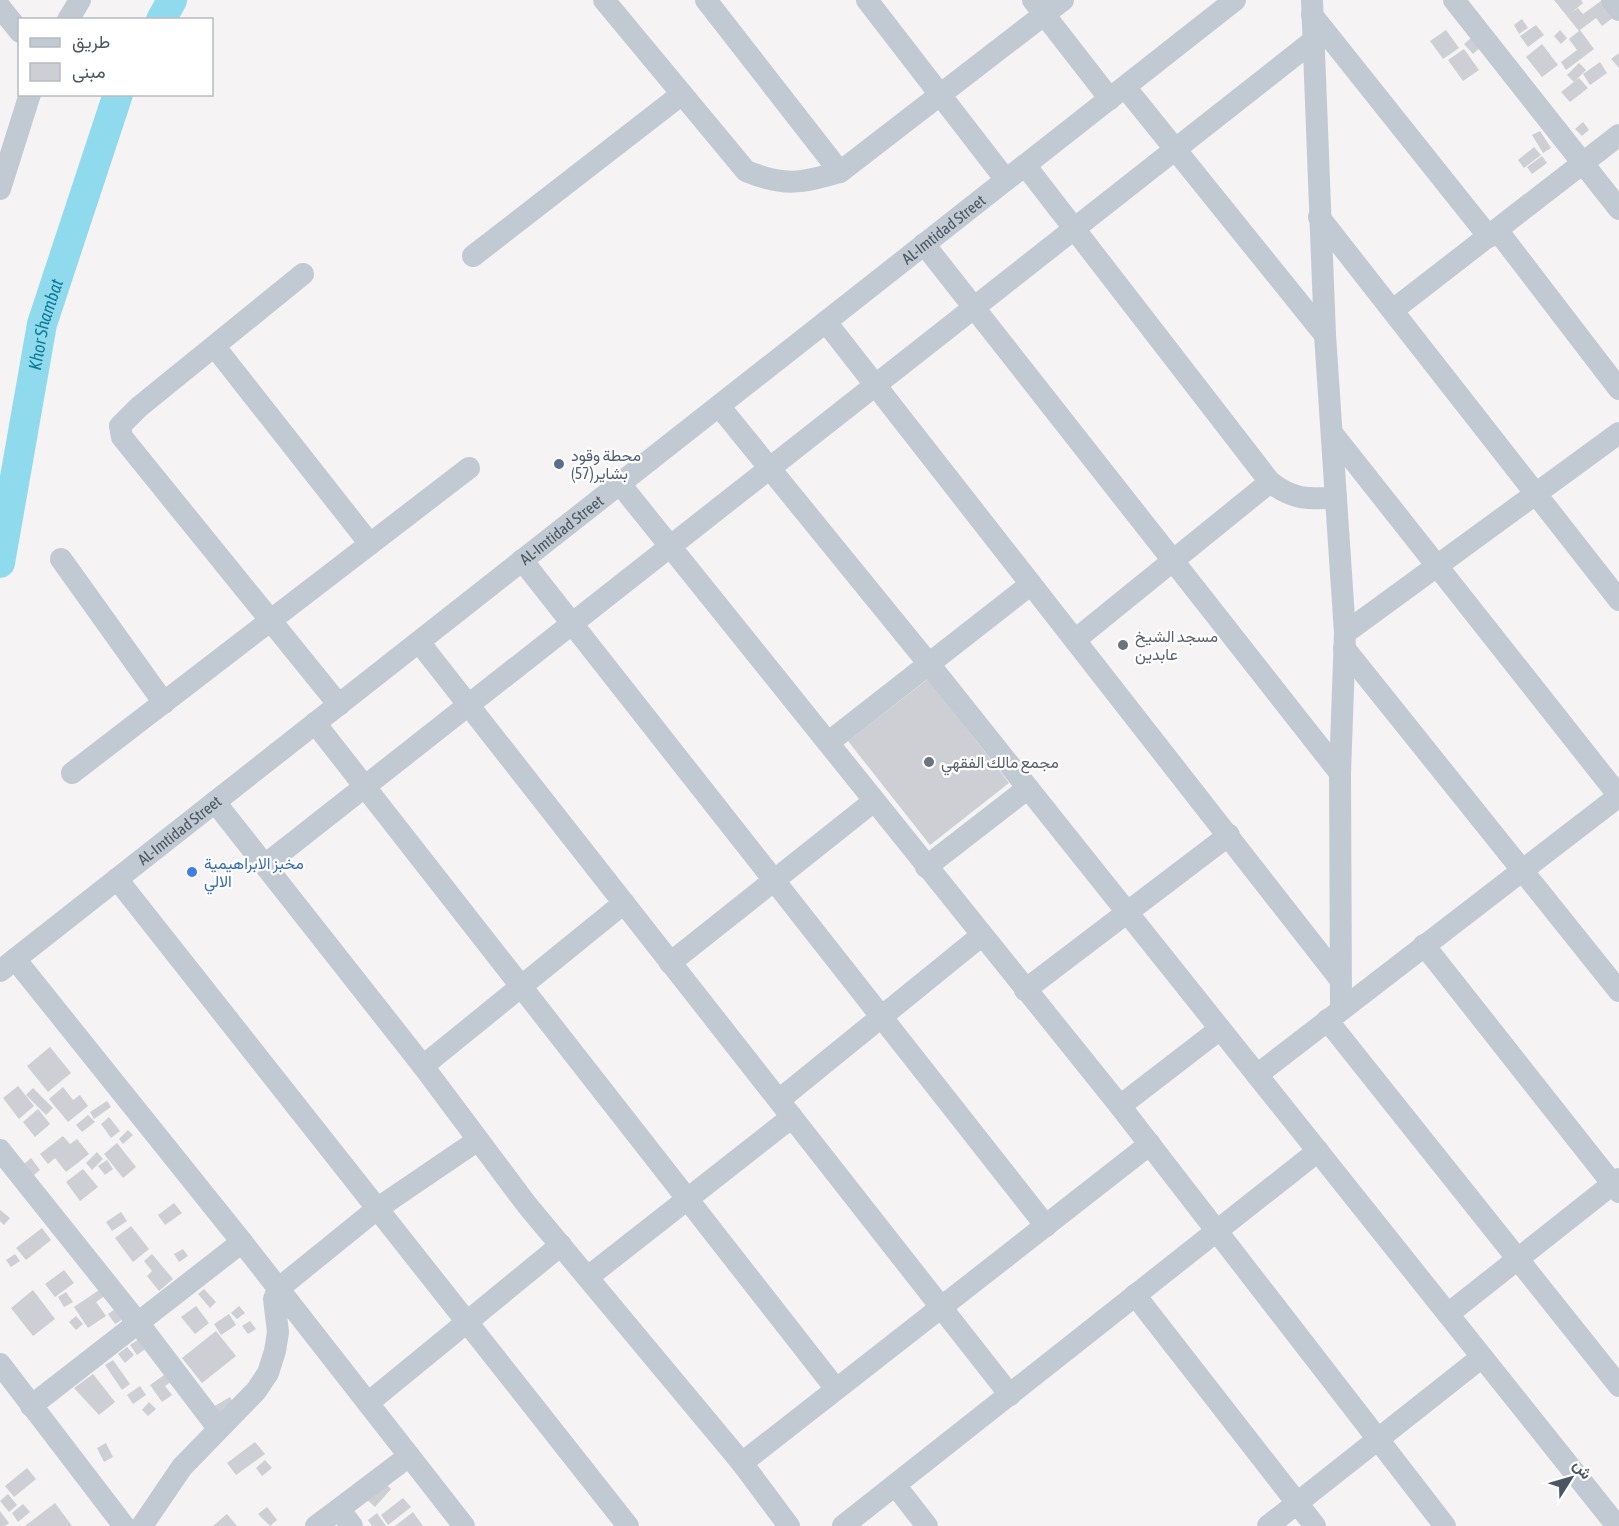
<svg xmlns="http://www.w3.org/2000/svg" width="1619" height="1526" viewBox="0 0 1619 1526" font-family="'Asap Condensed',Vazirmatn,sans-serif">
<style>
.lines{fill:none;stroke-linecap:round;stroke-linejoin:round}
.river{stroke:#90daee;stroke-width:30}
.building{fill:#cdcfd5}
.minor{stroke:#c1cad2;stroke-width:22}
.service-dot{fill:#5c6f8a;stroke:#fff;stroke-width:2}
.worship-dot{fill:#6b7280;stroke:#fff;stroke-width:2}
.shop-dot{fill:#3f7fe0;stroke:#fff;stroke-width:2}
.labels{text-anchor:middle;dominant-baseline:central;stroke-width:4.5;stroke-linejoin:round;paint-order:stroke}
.street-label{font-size:16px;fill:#4a5661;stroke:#fff}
.service-label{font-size:16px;fill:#4e5e75;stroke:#fff;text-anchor:start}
.worship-label{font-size:16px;fill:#5b616d;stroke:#fff;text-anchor:start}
.shop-label{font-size:16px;fill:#366cbe;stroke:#fff;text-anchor:start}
.water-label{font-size:18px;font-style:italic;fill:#0c7c9b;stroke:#fff}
</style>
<rect width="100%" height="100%" fill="#f5f3f3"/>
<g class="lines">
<!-- river -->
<g class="river">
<polyline points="161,20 172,0"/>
<path id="s1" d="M0 563 42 324 118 94"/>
</g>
</g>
<!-- building -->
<g class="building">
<polygon points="1554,0 1581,0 1583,3 1571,13 1578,8 1583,14 1601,1 1614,17 1602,26 1596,18 1580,30 1594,49 1566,70 1561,62 1577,50 1569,39 1579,31"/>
<polygon points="1522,19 1528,28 1519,34 1514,25"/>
<polygon points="1536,25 1544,35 1528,47 1520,36"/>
<polygon points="1446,30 1459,48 1443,59 1430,41"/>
<polygon points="1560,30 1567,38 1561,44 1554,36"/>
<polygon points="1471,38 1480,48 1473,54 1464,44"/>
<polygon points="1542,44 1558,65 1542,77 1526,57"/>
<polygon points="1464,49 1479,70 1463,81 1448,60"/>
<polygon points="1619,53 1619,68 1611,59"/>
<polygon points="1600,62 1607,73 1590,85 1583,74"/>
<polygon points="1579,63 1586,70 1574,82 1567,75"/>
<polygon points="1579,78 1588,88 1570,102 1561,92"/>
<polygon points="1583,122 1589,130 1582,136 1575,129"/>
<polygon points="1540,131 1551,148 1543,153 1532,135"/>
<polygon points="1534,147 1541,155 1524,168 1518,160"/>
<polygon points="1542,156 1547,163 1532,174 1527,167"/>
<polygon points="928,679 1009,783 930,845 848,741"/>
<polygon points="50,1047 71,1073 48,1092 27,1066"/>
<polygon points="18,1086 34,1106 19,1119 3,1098"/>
<polygon points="63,1087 73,1100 80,1095 88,1106 68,1122 49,1099"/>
<polygon points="33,1088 53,1108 46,1115 26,1095"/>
<polygon points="107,1101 111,1107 94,1119 90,1112"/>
<polygon points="38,1109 50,1124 35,1137 23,1122"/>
<polygon points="88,1115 95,1122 82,1132 76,1125"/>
<polygon points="109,1117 120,1131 111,1138 101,1124"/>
<polygon points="128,1130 133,1135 123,1144 119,1139"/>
<polygon points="63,1136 70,1144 77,1139 89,1154 66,1172 55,1158 48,1164 40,1154"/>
<polygon points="117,1143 136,1167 123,1178 104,1154"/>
<polygon points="97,1152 103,1159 92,1170 86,1163"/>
<polygon points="31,1158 40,1170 33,1176 24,1164"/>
<polygon points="107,1160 113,1169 105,1175 98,1166"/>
<polygon points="83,1169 98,1187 80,1201 66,1182"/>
<polygon points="174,1203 182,1213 165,1225 158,1215"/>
<polygon points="0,1210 10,1218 4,1225 0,1221"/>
<polygon points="121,1212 127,1221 112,1231 106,1222"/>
<polygon points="131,1226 149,1249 133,1262 115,1238"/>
<polygon points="42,1228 51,1240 26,1260 16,1248"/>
<polygon points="183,1249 188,1256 179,1262 174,1254"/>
<polygon points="15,1254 20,1261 11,1267 6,1260"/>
<polygon points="152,1254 173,1279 159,1291 147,1276 152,1271 144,1261"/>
<polygon points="64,1270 74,1283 55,1297 45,1284"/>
<polygon points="102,1288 106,1295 96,1302 106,1316 88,1328 74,1307"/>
<polygon points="204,1289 216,1302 210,1308 198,1294"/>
<polygon points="33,1290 55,1319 33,1336 11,1308"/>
<polygon points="66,1292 73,1302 64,1307 58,1297"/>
<polygon points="196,1306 209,1323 195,1334 181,1317"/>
<polygon points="239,1306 245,1313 237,1319 231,1313"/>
<polygon points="118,1307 125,1318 115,1324 108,1314"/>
<polygon points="229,1314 236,1325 221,1335 214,1324"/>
<polygon points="76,1316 83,1324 76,1330 69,1322"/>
<polygon points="250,1321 256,1329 248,1334 242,1326"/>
<polygon points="216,1331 236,1356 202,1383 182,1358"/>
<polygon points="142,1337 148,1347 137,1355 130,1345"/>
<polygon points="127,1347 134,1355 125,1363 118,1354"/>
<polygon points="113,1360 130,1384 122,1390 105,1365"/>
<polygon points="167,1373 172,1381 165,1386 172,1395 162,1402 150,1385"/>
<polygon points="93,1374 115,1402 99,1415 74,1388"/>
<polygon points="140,1386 146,1395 133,1404 127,1395"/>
<polygon points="230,1397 234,1404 217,1414 213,1407"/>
<polygon points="149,1402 156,1409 148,1416 142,1410"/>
<polygon points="255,1442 265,1454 236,1475 227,1463"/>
<polygon points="106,1443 113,1457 104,1462 97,1448"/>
<polygon points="265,1460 272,1468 262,1476 256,1468"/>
<polygon points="27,1468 36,1479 14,1497 5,1486"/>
<polygon points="381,1479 391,1489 375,1507 364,1497"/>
<polygon points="8,1494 17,1505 9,1512 0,1501"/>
<polygon points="403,1498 411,1507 388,1525 381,1515"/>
<polygon points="55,1503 72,1526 25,1526"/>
<polygon points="23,1504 30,1512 18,1522 12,1513"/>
<polygon points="267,1507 277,1520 270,1526 258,1514"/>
<polygon points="0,1511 9,1523 5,1526 0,1526"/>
<polygon points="413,1512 423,1526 395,1526"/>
<polygon points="377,1513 386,1526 372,1526 368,1520"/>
<polygon points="227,1514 237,1526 213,1526"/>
</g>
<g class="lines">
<!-- minor -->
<g class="minor">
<path d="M604 0 746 171C785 187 801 183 840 172L1063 0"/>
<polyline points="706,0 840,172"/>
<polyline points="867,0 1006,180"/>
<polyline points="1033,0 1110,99"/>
<polyline points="1312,0 1325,335 1345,633 1340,773 1341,1009"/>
<polyline points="1454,0 1619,209"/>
<polyline points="1612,0 1619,10"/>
<polyline points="0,7 20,32"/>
<polyline points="1312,15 1489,237"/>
<polyline points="68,20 80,0"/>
<polyline points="1125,87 1325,335"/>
<polyline points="1025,165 1270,482"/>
<polyline points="0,189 30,94"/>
<polyline points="1319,217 1619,600"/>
<polyline points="1497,230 1619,389"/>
<polyline points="924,244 1340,773"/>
<polyline points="473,256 682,94"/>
<polyline points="303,274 139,407 120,426 122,437 130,447 339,705"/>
<polyline points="1393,310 1619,135"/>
<polyline points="826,322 1339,978"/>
<polyline points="215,347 370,544"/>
<polyline points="719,406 929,664 1617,1526"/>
<polyline points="620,484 1120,1106 1445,1526"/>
<polyline points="61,559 164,703"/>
<polyline points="522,560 1046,1226"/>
<polyline points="1345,633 1619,433"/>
<path d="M1075 640 1270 482C1293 500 1308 499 1336 498"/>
<polyline points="419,642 1010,1395"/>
<polyline points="1344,648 1619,991"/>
<polyline points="315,723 836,1389"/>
<polyline points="829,742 1031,584"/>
<polyline points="72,773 469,468"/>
<polyline points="215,802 423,1066 527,1205 742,1463 789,1526"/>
<polyline points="265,865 1313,41"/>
<polyline points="926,867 1028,788"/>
<polyline points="117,879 628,1526"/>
<polyline points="1424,945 1619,1192"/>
<polyline points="15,959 242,1242 464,1526"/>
<polyline points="670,963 874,801"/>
<path id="s2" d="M0 971 1235 0"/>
<polyline points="1025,990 1229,835"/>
<polyline points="1327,1020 1619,1386"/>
<polyline points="423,1066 624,903"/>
<polyline points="1257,1075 1619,796 1332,433"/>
<polyline points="779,1100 981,936"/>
<polyline points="1120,1106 1220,1029"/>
<polyline points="0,1150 139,1324 218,1428"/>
<polyline points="588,1277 792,1117"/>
<polyline points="1135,1295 1315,1526"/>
<polyline points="1448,1314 1619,1179"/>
<polyline points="0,1364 124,1526"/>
<polyline points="368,1403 561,1245"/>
<polyline points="31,1406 242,1242"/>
<polyline points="742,1463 1150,1144"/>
<polyline points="895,1485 927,1526"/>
<polyline points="142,1526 182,1467 256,1391 268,1373 275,1351 278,1332 274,1299 278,1289 378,1208 478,1140"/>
<polyline points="316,1526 339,1509"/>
<polyline points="352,1526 339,1509 409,1456"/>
<polyline points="843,1526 1318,1151"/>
<polyline points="1268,1526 1482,1357"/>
</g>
</g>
<!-- markers -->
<circle class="service-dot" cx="559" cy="464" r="6"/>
<g class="worship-dot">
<circle cx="1123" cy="645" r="6"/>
<circle cx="929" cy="762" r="6"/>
</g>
<circle class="shop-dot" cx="192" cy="872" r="6"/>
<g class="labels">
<!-- street labels -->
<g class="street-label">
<text stroke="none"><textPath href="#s2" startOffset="1200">AL-Imtidad Street</textPath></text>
<text stroke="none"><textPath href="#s2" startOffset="714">AL-Imtidad Street</textPath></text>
<text stroke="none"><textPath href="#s2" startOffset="228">AL-Imtidad Street</textPath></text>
</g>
<!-- service labels -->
<g class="service-label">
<text x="571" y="455">محطة وقود<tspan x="571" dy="18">بشاير(57)</tspan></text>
</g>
<!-- worship labels -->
<g class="worship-label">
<text x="1135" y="636">مسجد الشيخ<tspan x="1135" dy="18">عابدين</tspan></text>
<text x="941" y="762">مجمع مالك الفقهي</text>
</g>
<!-- shop labels -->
<g class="shop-label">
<text x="204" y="863">مخبز الابراهيمية<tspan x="204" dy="18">الالي</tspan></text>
</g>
<!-- water labels -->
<g class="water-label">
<text stroke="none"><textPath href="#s1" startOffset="243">Khor Shambat</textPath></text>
</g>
</g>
<!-- legend -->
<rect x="18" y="18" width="195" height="78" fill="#ffffff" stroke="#b7bbc0" stroke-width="1.5"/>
<rect x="30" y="38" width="30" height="9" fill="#c1cad2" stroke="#b7bbc0" stroke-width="1.5"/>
<text x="72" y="48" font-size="18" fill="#4a5661">طريق</text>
<rect x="30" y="63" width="30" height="18" fill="#cdcfd5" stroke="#b7bbc0" stroke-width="1.5"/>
<text x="72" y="78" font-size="18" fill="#4a5661">مبنى</text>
<!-- north arrow -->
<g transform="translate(1571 1478) rotate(53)" stroke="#ffffff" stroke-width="4.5" paint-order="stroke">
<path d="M0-4.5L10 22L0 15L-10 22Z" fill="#4a5661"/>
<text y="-9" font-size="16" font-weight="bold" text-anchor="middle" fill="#4a5661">ش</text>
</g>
</svg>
